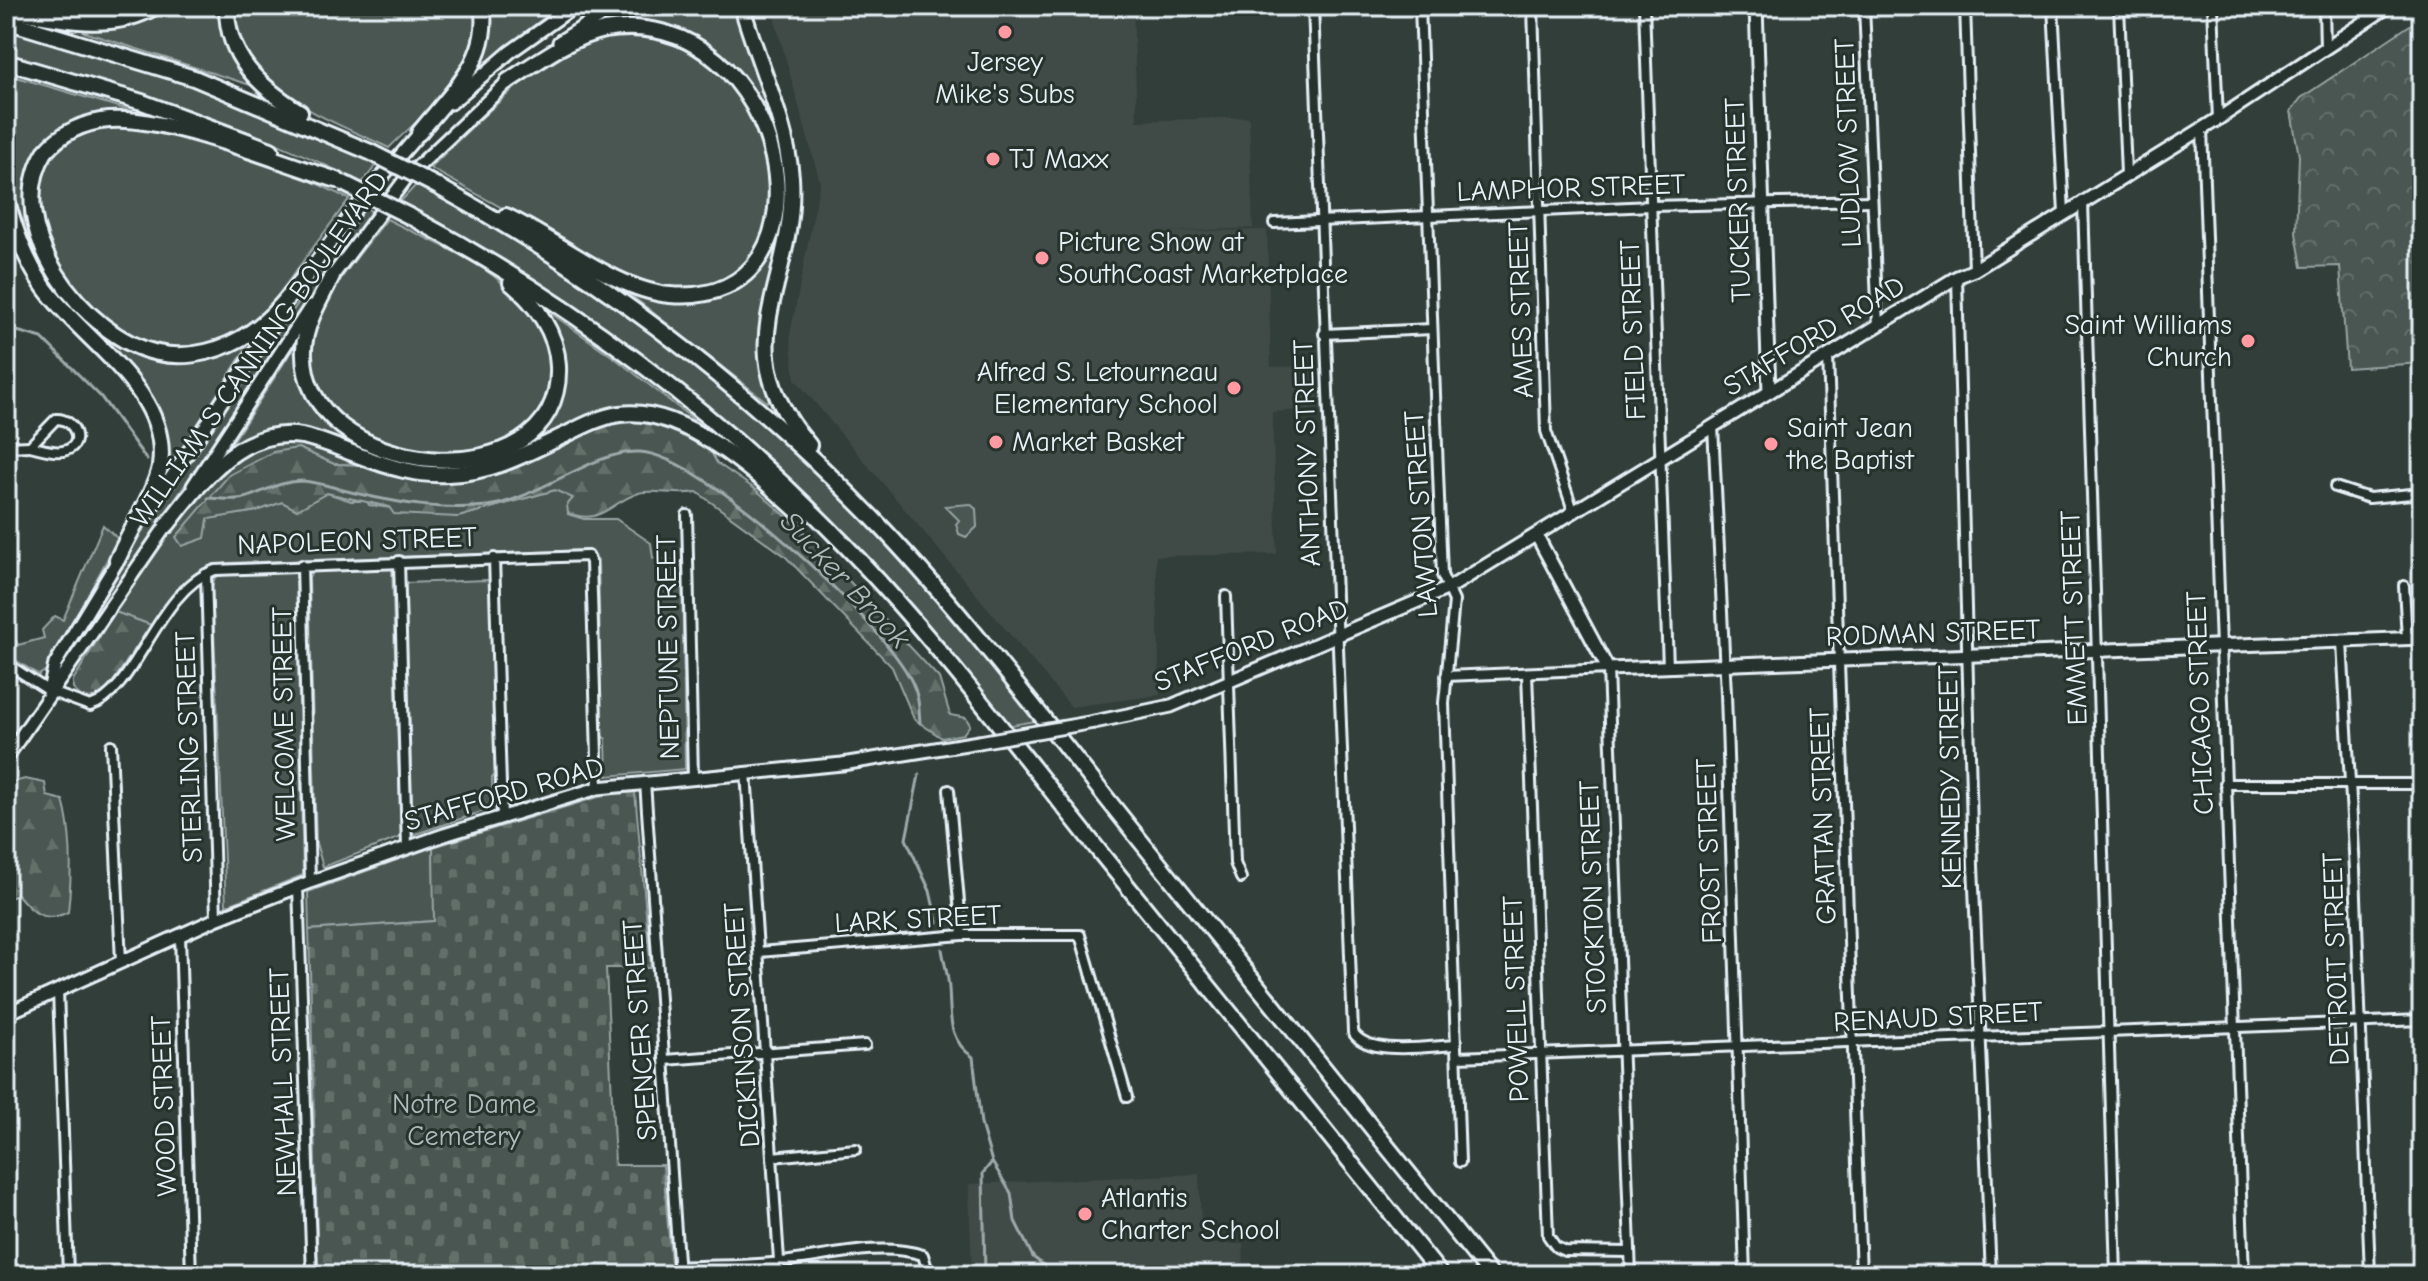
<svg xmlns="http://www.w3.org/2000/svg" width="2428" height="1281" viewBox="0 0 2428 1281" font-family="'Comic Neue',sans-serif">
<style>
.built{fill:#3f4b46}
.grass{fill:#495651;stroke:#98a4a4;stroke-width:2}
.forest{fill:url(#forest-firs);stroke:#98a4a4;stroke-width:2}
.cemetery{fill:url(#cemetery-stones);stroke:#98a4a4;stroke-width:2}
.park{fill:url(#park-crowns);stroke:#98a4a4;stroke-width:2}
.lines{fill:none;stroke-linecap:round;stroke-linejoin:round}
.stream{stroke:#9ea9ab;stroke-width:3}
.street-casing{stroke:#e8f1f8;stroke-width:14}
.secondary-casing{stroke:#e8f1f8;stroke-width:17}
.highway-casing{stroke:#e8f1f8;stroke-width:20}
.street{stroke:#26332d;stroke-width:8}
.secondary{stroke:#26332d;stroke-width:11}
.highway{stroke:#26332d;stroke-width:14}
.secondary-bridge-casing{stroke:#e8f1f8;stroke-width:17;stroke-linecap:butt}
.highway-bridge-casing{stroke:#e8f1f8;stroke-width:20;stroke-linecap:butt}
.secondary-bridge{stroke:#26332d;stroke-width:11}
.highway-bridge{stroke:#26332d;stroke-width:14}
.poi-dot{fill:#ff9aa2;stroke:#26332d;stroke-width:3}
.labels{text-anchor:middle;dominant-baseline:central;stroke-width:6;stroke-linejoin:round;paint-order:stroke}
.poi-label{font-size:28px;fill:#e8f1f8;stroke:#26332d;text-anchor:start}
.street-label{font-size:28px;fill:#e8f1f8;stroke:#26332d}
.park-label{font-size:28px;fill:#b0bbbe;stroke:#26332d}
.water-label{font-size:30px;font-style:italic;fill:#b1bbbe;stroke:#26332d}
</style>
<defs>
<pattern id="forest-firs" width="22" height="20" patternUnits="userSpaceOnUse" patternTransform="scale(2)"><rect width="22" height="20" fill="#495651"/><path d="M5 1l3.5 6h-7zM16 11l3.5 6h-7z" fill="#636f6b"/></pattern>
<pattern id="cemetery-stones" width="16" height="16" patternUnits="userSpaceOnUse" patternTransform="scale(2)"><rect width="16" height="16" fill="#495651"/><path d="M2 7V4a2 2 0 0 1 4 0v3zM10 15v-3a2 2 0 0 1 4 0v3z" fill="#636f6b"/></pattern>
<pattern id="park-crowns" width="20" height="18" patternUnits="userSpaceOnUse" patternTransform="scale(2)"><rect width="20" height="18" fill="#495651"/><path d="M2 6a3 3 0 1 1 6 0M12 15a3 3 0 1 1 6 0" fill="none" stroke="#636f6b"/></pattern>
</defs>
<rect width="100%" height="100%" fill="#323e39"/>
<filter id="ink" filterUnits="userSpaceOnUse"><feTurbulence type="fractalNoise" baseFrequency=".0125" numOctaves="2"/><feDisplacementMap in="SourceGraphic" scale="16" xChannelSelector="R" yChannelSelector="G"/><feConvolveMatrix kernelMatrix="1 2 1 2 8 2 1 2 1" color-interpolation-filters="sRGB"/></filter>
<g filter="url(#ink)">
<!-- built -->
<g class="built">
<polygon points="771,6 1133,6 1137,121 1249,117 1253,228 1159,232 1267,230 1271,367 1317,366 1318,409 1272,412 1277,554 1156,556 1160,695 1071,707 795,379 790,335 820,182"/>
<polygon points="1199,1174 1202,1244 1243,1244 1244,1275 972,1275 969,1184"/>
</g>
<!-- grass -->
<g class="grass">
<polygon points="167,6 223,6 235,61 250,85 84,32 85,28 119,27"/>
<path d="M234 6H477C493 64 424 112 389 148 327 118 234 89 234 6Z"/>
<polygon points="487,6 559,6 487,62 483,59 490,27"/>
<path d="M637 6H736L771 114 766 115C734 54 688 18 616 23V19Z"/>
<path d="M6 29C129 62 266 101 377 164L362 183C250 125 127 88 6 56Z"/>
<path d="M613 35 681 41 730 78 765 142 772 208 758 250 727 279 714 285 661 289 628 278 430 168C482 118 540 52 613 35Z"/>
<polygon points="6,74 139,113 138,117 110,116 39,153 24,185 24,226 20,228 6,178"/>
<path d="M112 126C188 130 279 164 349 199L264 314 222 342 181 351 144 344 108 325 57 272 32 198C50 153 61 134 112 126Z"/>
<path d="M416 185C586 276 747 392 880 536 935 595 985 659 1036 721L1006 726 753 449 417 211 400 202Z"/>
<polygon points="364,207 371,211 90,625 86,622 152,516"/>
<path d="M387 219C427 240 480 259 512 292 539 319 558 349 549 388 522 500 302 458 310 347 312 306 363 251 387 219Z"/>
<path d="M777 232 782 233C768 294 753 338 770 400L767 402 628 293 630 290C693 309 750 299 777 232Z"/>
<path d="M552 314 616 359 698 423 696 427 525 449 522 446C576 405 565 372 548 317Z"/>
<polygon points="85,320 109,338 143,355 244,344 246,348 170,471 165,470 163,431 81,323"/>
<path d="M295 346 299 347C297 393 335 433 374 451L372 456 319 436 235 446 232 443Z"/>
<path d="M304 442 366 465 334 464 298 448 208 519 257 511 282 502 297 509 327 493 351 501H367L369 505 458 517 555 490 574 498 568 514 584 519H616L651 543 653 558 682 562 685 769 607 776 606 739 602 736 598 560 589 550 228 563C189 569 172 594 151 625L115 612C161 546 211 438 304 442Z"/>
<polygon points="970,504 976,509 977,527 966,537 959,534 956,524 959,520 945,506"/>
<polygon points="103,525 118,539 49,668 39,675 6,654 6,641 15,639 18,645 44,638 42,630 55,616 63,620"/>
<polygon points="392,567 401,837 323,867 316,843 309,578 313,570"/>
<polygon points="237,572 296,573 303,875 226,906 212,587 215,577"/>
<polygon points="487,580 490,582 495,776 492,777 493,808 413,835 405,583"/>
<polygon points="433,847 435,921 309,930 308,892"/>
</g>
<!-- forest -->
<g class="forest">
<path d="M638 419 659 423 694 438 710 450 717 463 755 489 802 530 939 678 950 715 966 718 970 725 963 734 942 738 914 719 892 667 785 556 697 492C678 496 653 489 639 493 610 502 602 526 568 513L567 505 573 498 555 490 458 517 394 514 389 507 327 493 297 510 282 502 257 511 208 519 205 538 182 546 176 537 229 475 273 452 298 448 334 464 366 465 448 481 617 420Z"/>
<polygon points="115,612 151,625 108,689 100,696 85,700 73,689 73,680"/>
<path d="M25 779 45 783 47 796 63 800C73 836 72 875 68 912 44 924 32 912 18 895L6 899V784Z"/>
</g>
<!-- cemetery -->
<polygon class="cemetery" points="635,792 651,968 606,968 615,1165 663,1165 672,1275 318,1275 309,930 434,921 433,847 605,795"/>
<!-- park -->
<polygon class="park" points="2422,17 2422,363 2347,368 2340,266 2302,267 2296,233 2299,156 2291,111 2301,98"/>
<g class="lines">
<!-- stream -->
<g class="stream">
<polyline points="6,335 17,331 42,338 101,397 147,460"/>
<path d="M208 498C219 498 234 501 244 498 265 492 279 481 302 481 319 482 338 489 355 493 399 503 441 511 487 506 537 500 595 449 640 452 706 456 883 622 912 682 919 696 919 708 920 723"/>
<polyline points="919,775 906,839 930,891 937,922"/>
<path d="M942 949C944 962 948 975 949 988 951 1016 947 1039 973 1057L981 1124 992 1162 1011 1193 1015 1221 1033 1257 1056 1275"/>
<polyline points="985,1275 983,1173 992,1162"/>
</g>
<defs>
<g id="street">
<path d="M1313 6 1353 1032C1367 1057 1430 1046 1456 1045"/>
<polyline points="1420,6 1442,575 1454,601 1444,703 1460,1162"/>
<polyline points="1533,6 1546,431 1574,513"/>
<polyline points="1644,6 1668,667"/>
<polyline points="1864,6 1878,326"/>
<polyline points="1965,6 1974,270"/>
<polyline points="2053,6 2064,213"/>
<polyline points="2119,6 2126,174"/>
<polyline points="2213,6 2218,119"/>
<polyline points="2324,6 2325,48"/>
<polyline points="2202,128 2244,1275"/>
<polyline points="2083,201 2116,1275"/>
<polyline points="1274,223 1651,206 1871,201"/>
<polyline points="1957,277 1973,865 1991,1275"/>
<polyline points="1324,334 1432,329"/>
<polyline points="1828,356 1861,1275"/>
<path d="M56 419C76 418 86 447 63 451 53 453 40 448 30 446Z"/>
<polyline points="1713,426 1726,694 1745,1275"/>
<polyline points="6,447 30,446"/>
<polyline points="2335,487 2369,498 2422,493"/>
<polyline points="687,515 693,777"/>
<polyline points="494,558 502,817"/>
<polyline points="399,561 407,847"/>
<polyline points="302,565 310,882"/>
<polyline points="206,574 216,919"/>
<polyline points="2404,586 2407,639"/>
<polyline points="1226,596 1235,863 1241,878"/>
<polyline points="2342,642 2355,870 2370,1275"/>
<path d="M6 663 49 691 90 706C136 693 157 590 215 570L588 556 591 562 598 788"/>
<polyline points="1527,673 1548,1236 1556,1247 1565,1251 1629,1252"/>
<polyline points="1446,676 1608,669 1631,1275"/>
<polyline points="111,745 121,962"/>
<polyline points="746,772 780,1275"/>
<polyline points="645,782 679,1275"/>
<polyline points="2225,784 2422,784"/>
<polyline points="949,790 962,935"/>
<polyline points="298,887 312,1275"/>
<polyline points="180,935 191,1275"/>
<polyline points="759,952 962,935 1080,935 1127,1097"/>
<polyline points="58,990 68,1275"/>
<polyline points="1457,1057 2422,1020"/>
<polyline points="665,1060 865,1045"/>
<polyline points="772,1157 856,1149"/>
<path d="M678 1267C713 1265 748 1266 782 1262 827 1257 879 1241 923 1255L929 1275"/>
</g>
<g id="secondary">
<polyline points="1756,6 1769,392"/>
<polyline points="559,42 616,6"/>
<polyline points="451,103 510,52 575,6"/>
<polyline points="305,277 361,201 424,128"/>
<polyline points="328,282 407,177 514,76"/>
<polyline points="193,486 311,306"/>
<polyline points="145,517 282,311"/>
<polyline points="1537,536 1608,669 2422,638"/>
<polyline points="49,691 55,664 121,555"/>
<polyline points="1094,722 1171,706 1449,588 1957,277 1974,270 2218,119 2389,6"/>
<polyline points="6,758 170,520"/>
<polyline points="6,1014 216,919 310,882 444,835 598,788 842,764 979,742"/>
</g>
<g id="highway">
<path d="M227 6C226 57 260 87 300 112"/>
<path d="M742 6C757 62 786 118 791 177 798 285 721 343 809 445"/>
<path d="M6 9C55 18 111 34 156 6"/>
<polyline points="6,21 194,78 370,152"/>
<polyline points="6,62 142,102 271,150"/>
<path d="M419 133C449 95 492 59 482 6"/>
<path d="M437 186C603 277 755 394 885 531 976 628 1056 736 1139 839 1256 984 1373 1130 1491 1275"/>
<path d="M6 198C15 230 25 260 44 287 82 341 171 390 160 466 157 488 128 535 117 560"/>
<path d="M506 216C556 239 615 290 670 295 848 310 788 0 604 30 568 38 538 62 508 81"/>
<path d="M411 217C572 303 719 414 845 545 938 642 1019 751 1103 856 1216 995 1329 1135 1441 1275"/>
<path d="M309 271C291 294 275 316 251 332 225 350 189 360 158 353 84 338 0 225 45 152 61 133 84 122 109 120 166 115 278 162 337 180"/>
<path d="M332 276C321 299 305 323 304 349 298 480 564 506 558 366 557 333 535 303 511 283"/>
<path d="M167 525C200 483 240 426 302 436 322 440 341 449 360 456 389 467 417 476 448 474 491 473 526 454 563 436 581 427 599 417 620 414 683 405 757 474 801 514"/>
</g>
</defs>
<!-- street casing -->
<use href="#street" class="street-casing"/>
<!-- secondary casing -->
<use href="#secondary" class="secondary-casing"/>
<!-- highway casing -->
<use href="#highway" class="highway-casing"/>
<!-- street -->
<use href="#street" class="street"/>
<!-- secondary -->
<use href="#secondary" class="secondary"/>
<!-- highway -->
<use href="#highway" class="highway"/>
<defs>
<polyline id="secondary-bridge" points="979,742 1094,722"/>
<g id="highway-bridge">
<polyline points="370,152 437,186"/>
<polyline points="343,183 411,217"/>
</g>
</defs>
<!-- secondary-bridge casing -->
<use href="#secondary-bridge" class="secondary-bridge-casing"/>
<!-- highway-bridge casing -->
<use href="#highway-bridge" class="highway-bridge-casing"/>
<!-- secondary-bridge -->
<use href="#secondary-bridge" class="secondary-bridge"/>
<!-- highway-bridge -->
<use href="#highway-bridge" class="highway-bridge"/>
</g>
</g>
<!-- markers -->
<g class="poi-dot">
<circle cx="1005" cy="32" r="8"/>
<circle cx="993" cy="159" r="8"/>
<circle cx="1042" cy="258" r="8"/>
<circle cx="2248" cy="341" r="8"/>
<circle cx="1234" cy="388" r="8"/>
<circle cx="996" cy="442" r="8"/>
<circle cx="1771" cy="444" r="8"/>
<circle cx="1085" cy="1214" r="8"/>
</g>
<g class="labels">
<!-- poi labels -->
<g class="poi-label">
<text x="1005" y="62" text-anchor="middle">Jersey<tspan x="1005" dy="32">Mike's Subs</tspan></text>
<text x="1009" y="159">TJ Maxx</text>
<text x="1058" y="242">Picture Show at<tspan x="1058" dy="32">SouthCoast Marketplace</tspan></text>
<text x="2232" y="325" text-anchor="end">Saint Williams<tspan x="2232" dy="32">Church</tspan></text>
<text x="1218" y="372" text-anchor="end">Alfred S. Letourneau<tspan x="1218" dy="32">Elementary School</tspan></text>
<text x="1787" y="428">Saint Jean<tspan x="1787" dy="32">the Baptist</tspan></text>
<text x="1012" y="442">Market Basket</text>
<text x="1101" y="1198">Atlantis<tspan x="1101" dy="32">Charter School</tspan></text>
</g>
<!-- street labels -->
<g class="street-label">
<text transform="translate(1848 143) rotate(-92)">LUDLOW STREET</text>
<text transform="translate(1571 188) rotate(-2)">LAMPHOR STREET</text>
<text transform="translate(1738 200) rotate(-92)">TUCKER STREET</text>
<text transform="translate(1521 310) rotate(-92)">AMES STREET</text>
<text transform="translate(1633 330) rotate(-92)">FIELD STREET</text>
<text transform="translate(1814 336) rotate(-31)">STAFFORD ROAD</text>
<text transform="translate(259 349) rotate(-55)">WILLIAM S CANNING BOULEVARD</text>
<text transform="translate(1307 453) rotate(-92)">ANTHONY STREET</text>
<text transform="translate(1421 514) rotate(-94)">LAWTON STREET</text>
<text transform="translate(357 541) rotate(-2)">NAPOLEON STREET</text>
<text transform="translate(2074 618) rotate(-92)">EMMETT STREET</text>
<text transform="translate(1933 633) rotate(-2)">RODMAN STREET</text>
<text transform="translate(1251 645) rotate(-22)">STAFFORD ROAD</text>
<text transform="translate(668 647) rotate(-91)">NEPTUNE STREET</text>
<text transform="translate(2200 703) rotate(-92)">CHICAGO STREET</text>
<text transform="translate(284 724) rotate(-91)">WELCOME STREET</text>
<text transform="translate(189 747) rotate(-92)">STERLING STREET</text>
<text transform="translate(1950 777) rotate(-91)">KENNEDY STREET</text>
<text transform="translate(504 794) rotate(-16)">STAFFORD ROAD</text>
<text transform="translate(1823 816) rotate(-92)">GRATTAN STREET</text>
<text transform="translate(1709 851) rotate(-92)">FROST STREET</text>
<text transform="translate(1593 897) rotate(-92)">STOCKTON STREET</text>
<text transform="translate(918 919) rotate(-3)">LARK STREET</text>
<text transform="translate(2336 959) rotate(-92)">DETROIT STREET</text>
<text transform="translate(1516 999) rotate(-92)">POWELL STREET</text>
<text transform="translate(1938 1017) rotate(-3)">RENAUD STREET</text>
<text transform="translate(742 1025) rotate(-94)">DICKINSON STREET</text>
<text transform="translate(640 1030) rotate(-94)">SPENCER STREET</text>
<text transform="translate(283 1082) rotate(-92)">NEWHALL STREET</text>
<text transform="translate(164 1106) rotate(-92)">WOOD STREET</text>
</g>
<!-- park labels -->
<g class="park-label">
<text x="464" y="1104">Notre Dame<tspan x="464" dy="32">Cemetery</tspan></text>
</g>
<!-- water labels -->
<g class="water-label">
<text transform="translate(845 580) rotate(47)">Sucker Brook</text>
</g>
</g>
<!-- margin -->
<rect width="2428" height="1281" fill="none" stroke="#26332d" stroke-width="32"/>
<rect x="16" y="16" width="2396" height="1249" fill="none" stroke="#e8f1f8" stroke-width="3" filter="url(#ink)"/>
</svg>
